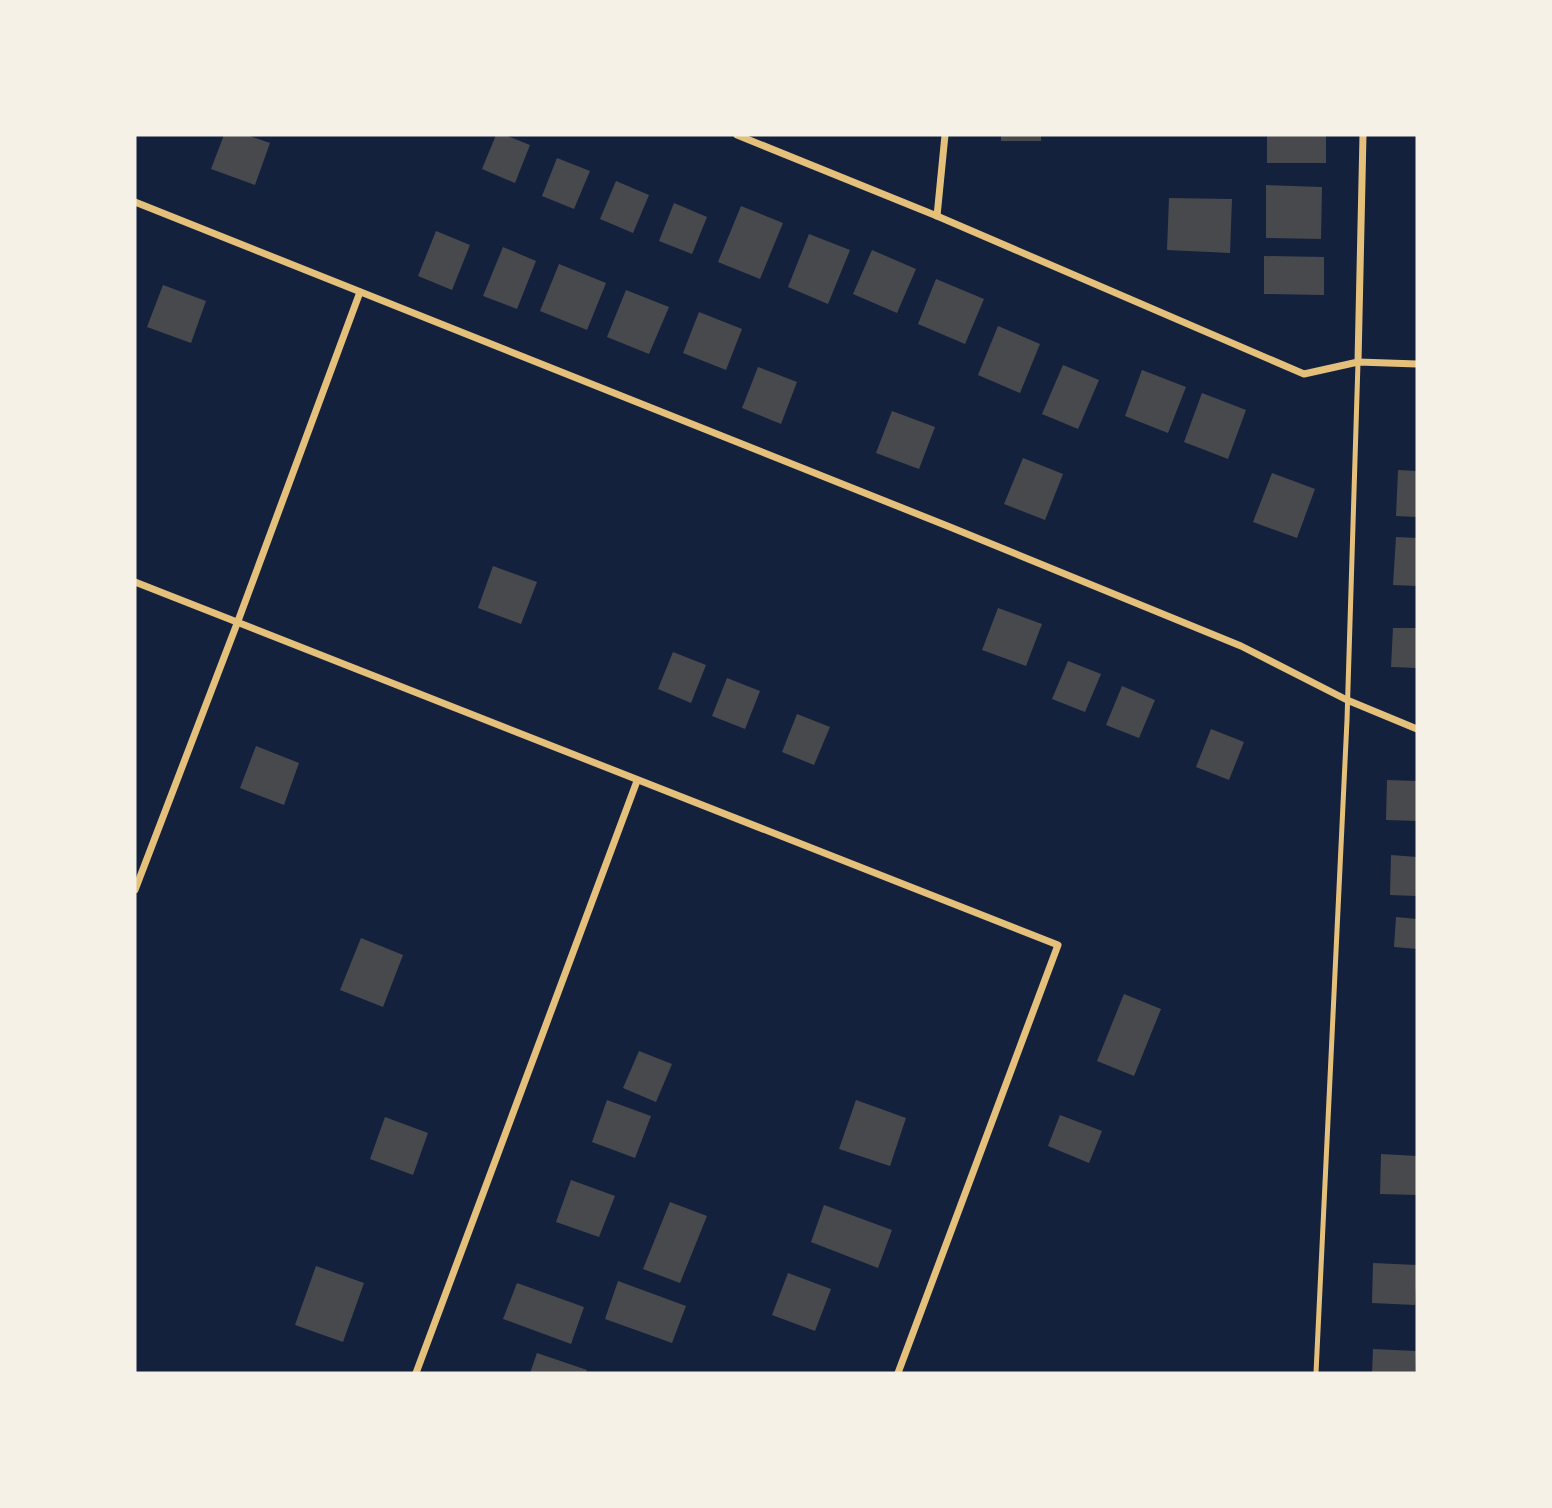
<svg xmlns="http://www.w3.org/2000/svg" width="1552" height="1508" viewBox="0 0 1552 1508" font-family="'Fira Sans Condensed',sans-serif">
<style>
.building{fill:#48494c}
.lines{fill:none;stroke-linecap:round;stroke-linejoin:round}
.service{stroke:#e5c07b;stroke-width:5}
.minor{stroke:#e5c07b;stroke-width:7}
</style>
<rect width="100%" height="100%" fill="#14213d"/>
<!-- building -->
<g class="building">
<polygon points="224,135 247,135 270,143 255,185 211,169"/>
<polygon points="496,135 505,135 530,145 515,183 482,169"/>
<rect x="1001" y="135" width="40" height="6"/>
<rect x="1267" y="135" width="59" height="28"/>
<polygon points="557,158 590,171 574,209 542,196"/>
<polygon points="616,181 649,195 633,233 600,219"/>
<polygon points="1266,185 1322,187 1321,239 1266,238"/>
<polygon points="1169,198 1232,199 1230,253 1167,250"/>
<polygon points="674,203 707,217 692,254 659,241"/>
<polygon points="741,206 783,223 760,279 718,262"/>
<polygon points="436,231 470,245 452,290 418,276"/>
<polygon points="809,234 850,250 828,304 788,287"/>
<polygon points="503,247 536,261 517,309 483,296"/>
<polygon points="872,250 916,269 897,313 853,294"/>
<polygon points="1264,256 1324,257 1324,295 1264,294"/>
<polygon points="559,264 606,283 587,330 540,311"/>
<polygon points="936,279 984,299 965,344 918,324"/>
<polygon points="163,285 206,301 191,343 147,327"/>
<polygon points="626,290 669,307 649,354 607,337"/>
<polygon points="699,312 742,329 726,370 683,353"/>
<polygon points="998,326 1040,344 1020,393 978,375"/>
<polygon points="1063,365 1099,380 1078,429 1042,414"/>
<polygon points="758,367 797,382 781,424 742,408"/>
<polygon points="1142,370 1186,387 1168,433 1125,416"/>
<polygon points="1202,393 1246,410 1228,459 1184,442"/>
<polygon points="892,411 935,427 919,469 876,453"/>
<polygon points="1023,458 1063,474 1045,520 1004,504"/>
<polygon points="1398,470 1417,471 1417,517 1396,516"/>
<polygon points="1272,473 1315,489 1297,538 1253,522"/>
<polygon points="1396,537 1417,538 1417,586 1393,585"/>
<polygon points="493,566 537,582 521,624 478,608"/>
<polygon points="998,608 1042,624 1026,666 982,650"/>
<polygon points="1393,628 1417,628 1417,668 1391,667"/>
<polygon points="673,652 706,665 691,703 658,689"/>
<polygon points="1068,661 1101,674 1085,712 1052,699"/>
<polygon points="727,678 760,691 745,729 712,716"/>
<polygon points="1122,686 1155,700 1139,738 1106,725"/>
<polygon points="797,714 830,727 814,765 782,752"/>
<polygon points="1211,729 1244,742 1229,780 1196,767"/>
<polygon points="256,746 299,763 284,805 240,788"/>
<polygon points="1387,780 1417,781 1417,821 1386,820"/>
<polygon points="1391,855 1417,857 1417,896 1390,895"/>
<polygon points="1396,917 1417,919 1417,949 1394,947"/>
<polygon points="361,938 403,955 383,1007 340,990"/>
<polygon points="1124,994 1161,1009 1134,1076 1097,1061"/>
<polygon points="639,1051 672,1064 656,1102 623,1088"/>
<polygon points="607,1100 651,1116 635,1158 592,1142"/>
<polygon points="856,1100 906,1118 890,1166 839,1149"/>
<polygon points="1060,1115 1102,1131 1089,1163 1048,1146"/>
<polygon points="385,1117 428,1133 413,1175 370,1159"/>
<polygon points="1381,1154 1417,1156 1417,1195 1380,1194"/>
<polygon points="571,1180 615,1196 599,1237 556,1222"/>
<polygon points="670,1202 707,1216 680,1283 643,1269"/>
<polygon points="824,1205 892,1230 878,1268 811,1242"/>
<polygon points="1373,1263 1417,1265 1415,1305 1372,1303"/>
<polygon points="316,1266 364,1283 343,1342 295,1325"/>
<polygon points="788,1273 831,1289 815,1331 772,1315"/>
<polygon points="618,1281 686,1306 672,1343 605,1319"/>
<polygon points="517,1283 584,1307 571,1344 503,1319"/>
<polygon points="1373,1349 1416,1351 1415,1373 1372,1373"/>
<polygon points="537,1353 587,1370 586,1373 530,1373"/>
</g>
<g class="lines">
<!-- service -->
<polyline class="service" points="1316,1373 1347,720 1358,362"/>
<!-- minor -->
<g class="minor">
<polyline points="737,135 937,216 1304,374 1358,362 1417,364"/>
<polyline points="135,202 950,527 1241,646 1347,700 1417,729"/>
<polyline points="937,216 945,135"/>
<polyline points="1358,362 1363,135"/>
<polyline points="135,582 1058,945 898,1373"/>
<polyline points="135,890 238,621 360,292"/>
<polyline points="416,1373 637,781"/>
</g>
</g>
<!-- border -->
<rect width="1552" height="1508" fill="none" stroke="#f6f1e7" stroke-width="273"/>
</svg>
